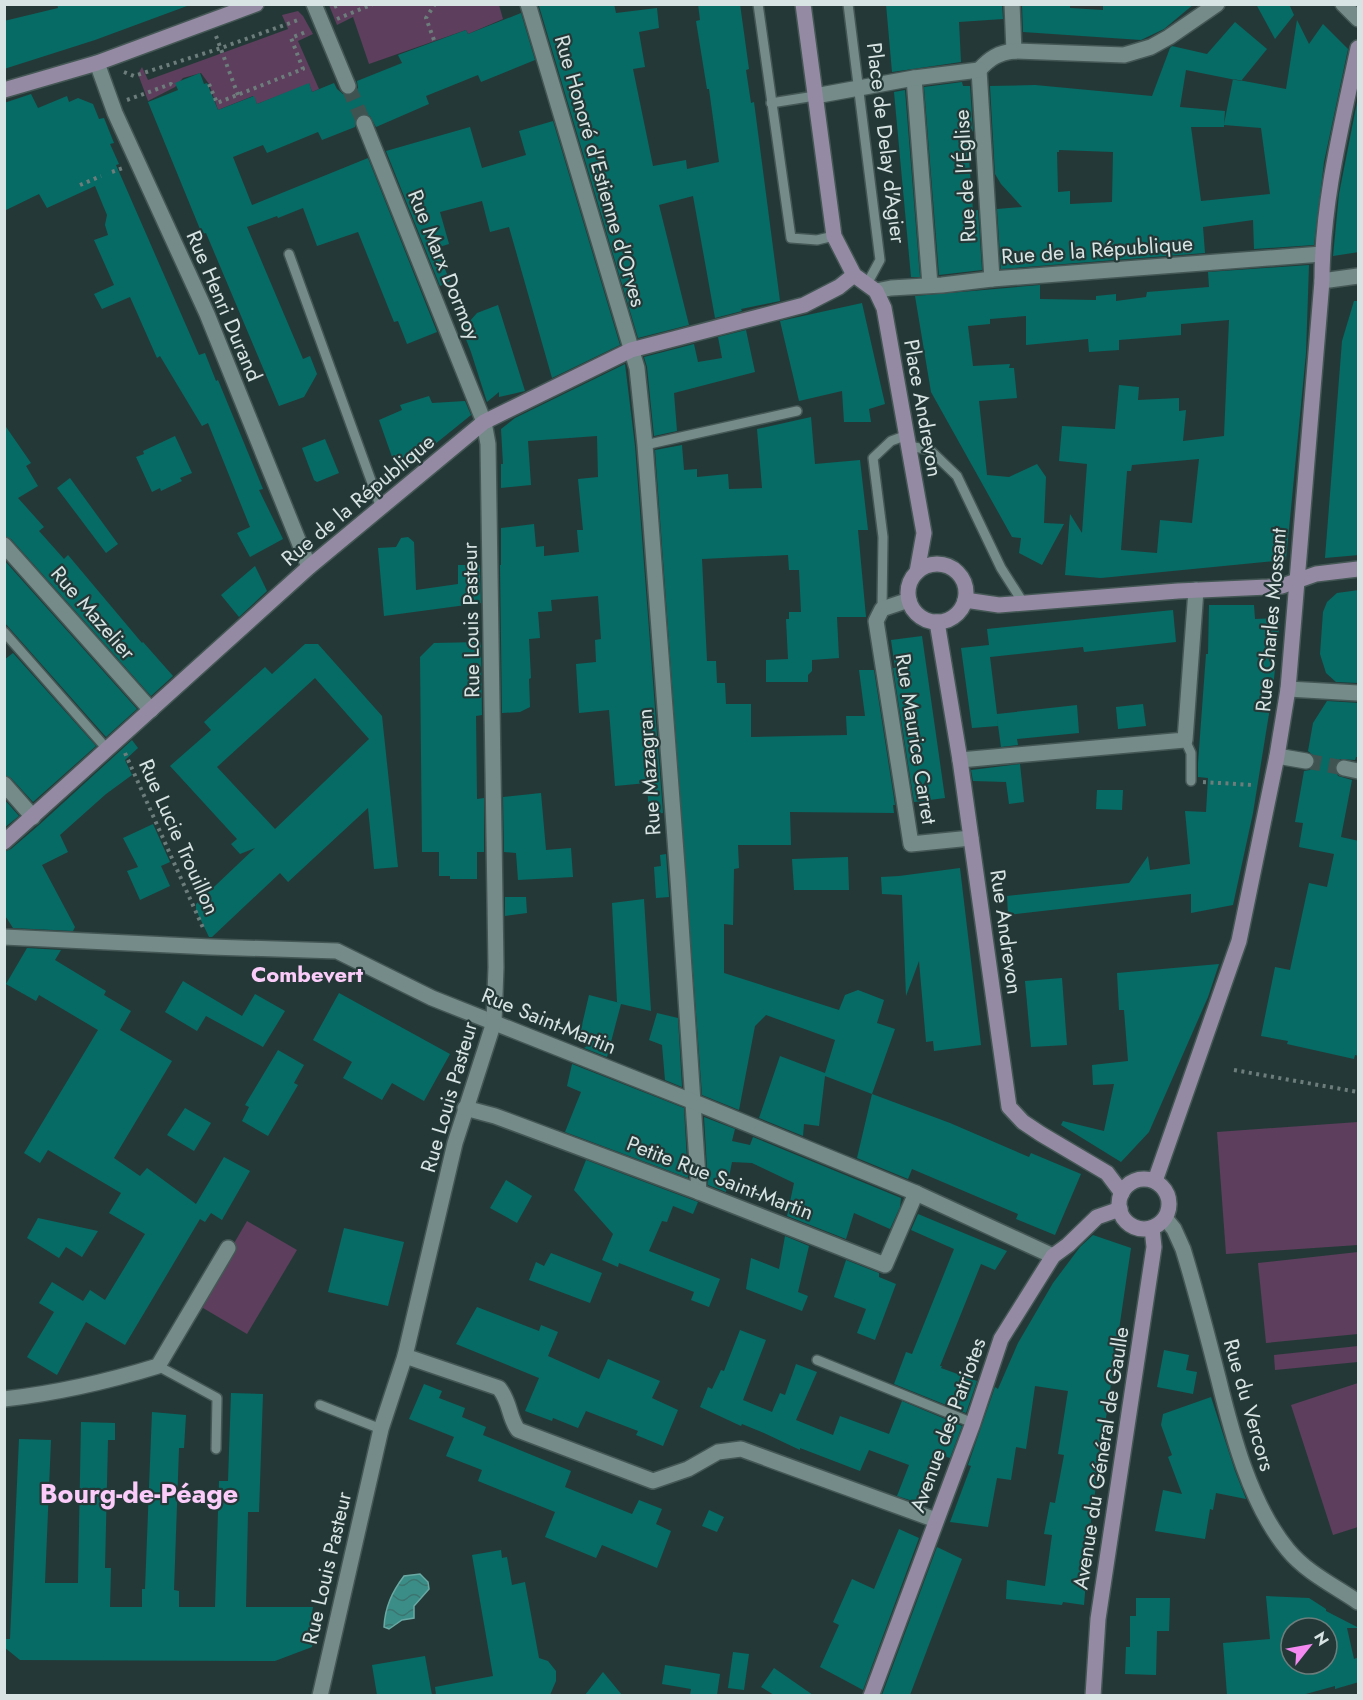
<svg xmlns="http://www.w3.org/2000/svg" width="1363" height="1700" viewBox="0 0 1363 1700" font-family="Jost,sans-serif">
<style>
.park{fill:#5d3e5c}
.water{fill:url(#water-waves);stroke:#69a8a3;stroke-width:1.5}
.building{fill:#066b65;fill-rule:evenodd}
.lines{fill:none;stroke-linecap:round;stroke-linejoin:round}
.street-tunnel{stroke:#3f5351;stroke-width:15;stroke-dasharray:15 8;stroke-linecap:butt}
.lane-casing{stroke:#445755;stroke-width:12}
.street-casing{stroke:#445755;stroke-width:18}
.secondary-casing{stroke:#445755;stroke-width:18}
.path{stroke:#6c7d7c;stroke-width:4;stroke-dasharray:3 4.5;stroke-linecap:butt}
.lane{stroke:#748b89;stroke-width:9}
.street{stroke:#748b89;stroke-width:15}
.secondary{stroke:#958aa3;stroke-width:15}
.labels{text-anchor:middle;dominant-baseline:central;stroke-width:4.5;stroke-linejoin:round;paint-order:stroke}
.street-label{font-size:21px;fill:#d8e4e3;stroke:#243937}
.neighbourhood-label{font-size:22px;font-weight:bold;fill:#fbcbf9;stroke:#243937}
.district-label{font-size:27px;font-weight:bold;fill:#fbcbf9;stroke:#243937}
</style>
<defs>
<pattern id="water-waves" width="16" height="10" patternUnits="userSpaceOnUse" patternTransform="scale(1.5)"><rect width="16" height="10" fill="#3a8e87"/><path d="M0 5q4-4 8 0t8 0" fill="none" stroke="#3c7470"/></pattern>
</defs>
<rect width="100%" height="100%" fill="#243937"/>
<!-- park -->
<g class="park">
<polygon points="356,4 499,5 503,19 468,34 466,30 369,64 353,17 337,25 329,5"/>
<polygon points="298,11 303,16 313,34 298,41 319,89 312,92 309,84 257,104 253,96 218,110 209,84 201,73 183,78 175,87 148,101 138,74 142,67 148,80 288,29 282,15"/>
<polygon points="1358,1122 1358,1245 1226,1254 1217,1132"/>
<polygon points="247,1221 297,1250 247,1334 198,1305"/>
<polygon points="1358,1252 1358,1334 1266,1343 1258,1263"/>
<polygon points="1358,1346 1358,1362 1275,1370 1274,1355"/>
<polygon points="1358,1383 1358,1527 1333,1535 1291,1405"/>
</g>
<!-- water -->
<path class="water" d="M420 1574 428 1582 429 1589 414 1606V1618L402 1620 389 1629 384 1627C385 1607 392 1592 404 1576Z"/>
<!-- building -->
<g class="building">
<polygon points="57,4 186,4 187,6 95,40 4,69 4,21 58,8"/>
<polygon points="551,4 614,4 616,13 657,8 659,28 639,32 645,67 633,69 653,166 686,160 687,169 719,162 709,89 707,89 696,21 700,20 698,4 740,4 749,69 746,70 751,103 754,102 780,301 741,309 742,311 715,318 693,196 659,205 689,325 638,338 539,6"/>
<polygon points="886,4 1002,4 1003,19 959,22 961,62 892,72"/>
<polygon points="1022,4 1070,4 1070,8 1103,10 1103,4 1194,4 1164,29 1141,40 1023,32"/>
<polygon points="1256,4 1289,4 1294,15 1275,39"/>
<polygon points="521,13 535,60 481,82 478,75 426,96 429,104 376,127 370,116 361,114 356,117 355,127 322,140 318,132 267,153 263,145 233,157 252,205 368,158 437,332 407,344 398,321 394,322 358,232 317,246 303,208 278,218 277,216 247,227 303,359 310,356 317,374 304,397 279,406 206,233 202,234 148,102 178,90 175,83 200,73 204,84 207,83 218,110 254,96 257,104 309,83 312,92 334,83 337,89 343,94 351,95 358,88 357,81 402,63 398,55 466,30 468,34"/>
<path d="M1297 20 1309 44 1323 24 1348 49 1324 162 1314 245 1254 249 1253 220 1203 227 1205 253 1001 269 997 209 1022 207 1001 184 995 174 990 86 1035 85 1152 96 1170 48 1172 46 1207 54 1235 22 1267 49 1241 81 1186 70 1180 107 1225 111 1224 124 1233 79 1286 89ZM1224 125 1261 128 1270 194 1201 201 1191 127H1224ZM1059 150 1113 152 1112 202 1070 204V191L1058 192 1057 152H1059Z"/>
<polygon points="962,82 963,86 970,86 973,132 966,119 973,211 978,210 982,270 939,275 924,87"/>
<polygon points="905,90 920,277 911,277 894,92"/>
<polygon points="1359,92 1359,252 1333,256 1339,194"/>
<polygon points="31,94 38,108 67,96 69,102 78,98 93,104 99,119 104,118 114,143 110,144 119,164 116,165 199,355 205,353 216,381 218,380 263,489 259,490 283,539 250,557 237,533 250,527 208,423 202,426 160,356 157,358 130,297 102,309 94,294 114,285 94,240 108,235 105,225 107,215 95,186 47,208 39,194 4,211 4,103"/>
<polygon points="553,121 620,345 552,378 509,227 490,232 482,201 440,212 449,244 436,248 450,281 440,286 386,151 470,127 482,168 526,155 519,131"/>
<path d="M1309 265 1306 353 1286 560 1101 578 1065 575 1070 514 1082 533 1087 464 1059 461 1062 426 1115 429 1119 385 1139 387 1138 400 1179 398V411L1186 410 1183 441 1224 436 1229 320 1181 324V335L1119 340V350L1089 352 1088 339 1026 345V316L990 319V324L968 326 973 366 1010 364 1009 368H1014L1017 398 979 401 987 475 1009 477 1037 464 1046 477 1044 523 1064 524 1042 565 1019 553 1021 538 1012 537 931 392 915 296 1040 285V299L1096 300V296L1116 294V301L1146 297 1147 292 1209 287 1208 272ZM1199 459 1192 523 1160 520 1157 553 1121 550 1127 471H1131L1132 465Z"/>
<polygon points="1354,301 1359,301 1359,555 1325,558 1342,341"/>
<polygon points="862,303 885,404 869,409 871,422 844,422 842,391 799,401 780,321"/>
<polygon points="498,305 525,391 499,397 499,392 487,402 471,352 460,324 469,322 477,313"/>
<polygon points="746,330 755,372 674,393 677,431 654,436 647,367 644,357 694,344 698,362 722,358 718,337"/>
<polygon points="625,364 635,446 663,813 649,815 647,783 615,786 609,710 579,713 576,664 596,662 595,640 601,639 598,596 551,600 552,611 538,612 540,638 529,639 531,678 529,679 530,707 520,712 502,713 500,565 501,565 501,528 534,524 536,547 544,546 544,556 579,552 577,530 583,530 578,479 598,477 597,436 528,441 531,485 501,488 501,464 503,464 501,429 515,418"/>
<polygon points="429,396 432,403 465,401 471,415 398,474 379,420 402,410 400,405"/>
<polygon points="811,417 815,464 860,460 868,530 858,530 866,617 837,617 839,658 812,660 812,671 808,675 808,682 766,682 766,660 788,659 786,619 789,619 789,612 801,612 799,570 789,570 788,555 702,559 707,661 716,661 717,683 725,683 726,704 751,704 751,737 847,735 846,716 865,716 859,670 874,670 895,805 893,805 894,813 790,812 791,845 738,845 739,868 734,869 733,925 724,924 724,973 839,1010 845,995 858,990 884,1000 877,1023 895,1029 872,1094 825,1076 819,1126 804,1124 803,1136 759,1118 780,1056 825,1073 835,1040 766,1015 755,1026 739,1110 702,1095 655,450 682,445 684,470 697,469 697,477 728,474 729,489 762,488 757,429"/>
<polygon points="4,424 31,463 26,466 38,486 18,498 44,527 39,531 64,559 68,555 142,643 143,642 173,676 151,696 11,539 4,536"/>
<polygon points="175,436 192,473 180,478 182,481 161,491 160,488 152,492 136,457 144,454 143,451"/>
<polygon points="325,439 339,473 317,482 314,480 302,448"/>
<polygon points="70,478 118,544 106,553 57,488"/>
<polygon points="408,537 414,542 416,590 458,584 458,565 480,565 481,603 384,616 378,548 396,547 401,538"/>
<polygon points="4,560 137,709 106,737 4,622"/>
<polygon points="255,566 267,591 239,617 221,595"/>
<polygon points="1359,590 1359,683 1336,682 1326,673 1320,654 1323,612 1327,602 1337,593"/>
<polygon points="1209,605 1254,605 1255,619 1280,618 1273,689 1253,813 1233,905 1191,913 1191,894 1008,915 1007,896 1129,883 1148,856 1150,870 1190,864 1185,811 1206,812 1208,778 1198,777 1198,763 1206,654 1208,654"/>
<polygon points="1173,610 1176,642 1084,652 1083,647 990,657 997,714 1077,705 1079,733 1017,739 1018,745 1001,747 997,718 998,726 972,728 961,648 989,645 987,629"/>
<polygon points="922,636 945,798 914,802 893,668 895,668 891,640"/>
<polygon points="481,642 482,715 476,716 477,799 484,798 484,852 477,852 477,879 450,879 450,876 439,876 439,852 422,852 420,657 434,643"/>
<path d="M305 644H318L382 716 398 867 374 869 368 808 288 882 280 873 212 937H209L196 910V904L255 848 240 854 231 844 237 839 170 766 211 730 204 722 265 667 272 674ZM315 678 369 739 275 829 217 767Z"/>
<polygon points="13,653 96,746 33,802 11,778 4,775 4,660"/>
<polygon points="1327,701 1359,703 1359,757 1356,757 1355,760 1340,759 1334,767 1338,776 1352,780 1341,837 1359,841 1359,1056 1355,1055 1354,1059 1287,1044 1288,1041 1261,1036 1275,967 1290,970 1309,883 1327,887 1334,854 1299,847 1303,823 1295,822 1304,771 1310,770 1315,763 1315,757 1308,751 1313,723"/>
<polygon points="1143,704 1146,726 1118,729 1116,707"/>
<polygon points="132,740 138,748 125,760 132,775 106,794 60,835 68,852 42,865 75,927 73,931 13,928 4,914 4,852 11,849 39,825"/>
<polygon points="1020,764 1024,802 1009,804 1006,782 973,781 971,770"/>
<polygon points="1097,790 1123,790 1122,810 1096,809"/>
<polygon points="541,793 546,850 571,848 573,877 518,880 516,853 504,852 503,797"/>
<polygon points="4,799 19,816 4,828"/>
<polygon points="153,824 170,862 161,866 170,886 140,900 127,871 138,867 123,838"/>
<polygon points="666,854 669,897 656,898 654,867 661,866 660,855"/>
<polygon points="848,857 849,890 794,890 792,859"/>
<polygon points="960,868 981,1045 934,1051 933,1041 926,1042 919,961 906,996 902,895 882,894 881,877 899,876"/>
<polygon points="505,897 526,897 527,913 505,916"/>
<polygon points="644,899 651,1011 621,1004 607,1057 584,1048 587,1046 578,1042 589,995 620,1003 617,1002 612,903"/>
<polygon points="27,948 61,950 55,960 106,991 104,995 131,1011 120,1030 172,1061 114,1158 140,1176 147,1168 196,1204 224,1157 250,1171 222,1220 211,1213 205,1222 200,1219 125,1345 86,1322 57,1375 27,1357 54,1312 39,1303 52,1282 83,1301 90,1290 105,1300 145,1234 109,1213 121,1193 48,1150 40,1163 24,1153 98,1030 39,995 36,1001 6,984"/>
<polygon points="1219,964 1208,997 1149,1132 1121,1162 1061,1125 1063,1121 1104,1131 1114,1084 1093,1085 1092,1065 1128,1061 1124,1010 1119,1010 1117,973"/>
<polygon points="1062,978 1067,1045 1031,1047 1025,981"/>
<polygon points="183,981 242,1016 255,994 285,1011 263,1047 206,1016 197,1031 165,1012"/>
<polygon points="339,993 450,1054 424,1101 392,1083 382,1100 343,1078 352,1062 313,1040"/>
<polygon points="657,1013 678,1018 682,1087 665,1080 662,1045 649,1040"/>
<polygon points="278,1050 304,1065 294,1083 298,1085 268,1136 242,1121 249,1107 245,1105"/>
<polygon points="572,1064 684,1108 688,1178 565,1132 581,1092 567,1086"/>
<polygon points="872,1094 950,1123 1029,1157 1031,1153 1081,1174 1055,1235 1016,1219 1018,1214 912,1169 908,1179 857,1158"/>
<polygon points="185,1108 211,1123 194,1151 167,1135"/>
<polygon points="704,1117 735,1129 732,1141 750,1145 753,1137 901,1198 900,1207 890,1229 854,1213 846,1239 787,1216 794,1183 752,1163 732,1162 726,1192 708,1185"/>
<polygon points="586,1160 698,1202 693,1214 673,1206 667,1222 662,1221 649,1251 720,1279 709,1307 691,1300 694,1292 619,1263 618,1267 602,1260 613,1234 574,1190"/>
<polygon points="506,1180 532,1196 517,1223 490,1208"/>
<polygon points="918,1214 1007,1251 995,1270 981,1264 940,1366 942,1366 941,1368 977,1381 966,1413 894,1384 906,1352 912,1354 954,1249 911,1230"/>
<polygon points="38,1218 98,1231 82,1257 66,1247 59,1258 27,1238"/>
<polygon points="344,1228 404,1242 388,1306 328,1292"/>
<polygon points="1093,1235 1131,1248 1091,1520 1084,1605 1063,1602 1062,1605 1006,1599 1007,1580 1045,1586 1052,1535 1044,1534 1050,1502 1055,1503 1064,1455 1058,1454 1068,1391 1035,1386 1026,1449 1016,1447 1011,1480 997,1478 988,1527 950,1522 971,1466 968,1465 995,1387 998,1389 1018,1343 1053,1283 1080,1247"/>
<polygon points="785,1236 809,1246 798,1292 808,1296 802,1311 746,1289 751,1258 779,1269"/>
<polygon points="551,1253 602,1273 590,1303 529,1280 536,1262 544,1266"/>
<polygon points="846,1260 879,1273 879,1277 896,1284 875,1340 857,1333 866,1309 834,1297"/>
<polygon points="477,1307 539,1331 541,1325 558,1332 548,1356 599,1379 608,1359 660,1381 652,1398 678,1410 663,1446 636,1435 638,1431 586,1411 578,1428 553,1418 552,1421 525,1411 539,1378 456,1344"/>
<polygon points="740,1330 766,1340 743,1400 772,1412 780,1393 785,1395 796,1364 817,1372 796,1420 833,1435 840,1416 889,1434 902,1401 962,1426 950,1458 936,1453 916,1502 897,1496 909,1465 869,1450 860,1471 800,1448 800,1450 764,1433 742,1424 741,1426 700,1407 708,1387 712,1389 721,1370 724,1371"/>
<polygon points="1164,1350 1189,1355 1186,1370 1197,1372 1193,1394 1157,1387"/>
<polygon points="424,1384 442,1391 439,1398 465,1408 462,1417 486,1427 483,1435 571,1471 565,1487 632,1514 639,1500 662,1509 656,1524 671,1531 657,1568 602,1545 596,1558 545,1537 555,1512 478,1481 482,1470 446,1456 454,1437 409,1419"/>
<polygon points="231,1393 263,1394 259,1512 248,1512 246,1607 313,1607 310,1625 316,1626 312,1647 275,1661 20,1660 4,1647 4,1639 10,1639 19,1439 51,1440 45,1583 78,1583 81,1422 115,1423 115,1440 108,1440 105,1568 111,1568 110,1607 142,1607 142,1589 145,1589 152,1412 186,1415 184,1448 179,1448 174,1590 179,1591 179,1607 215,1607 219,1481 228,1481"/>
<polygon points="1211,1397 1235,1471 1246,1499 1216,1493 1213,1510 1210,1509 1205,1539 1155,1531 1163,1490 1182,1494 1168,1457 1172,1455 1161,1425 1163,1414"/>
<polygon points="709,1510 724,1517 717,1532 702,1526"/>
<polygon points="899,1529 919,1538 863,1690 820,1667 839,1625 833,1622 852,1579 874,1589"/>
<polygon points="937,1547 962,1559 930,1642 910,1695 882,1695"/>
<polygon points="501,1550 502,1558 507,1557 512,1585 525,1582 539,1658 548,1661 556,1671 556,1681 550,1695 436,1695 435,1687 493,1676 472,1555"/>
<path d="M1266 1596 1309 1598 1326 1609V1611L1359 1628H1347L1354 1659 1359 1657V1682L1335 1689V1686L1302 1695H1227L1223 1643 1270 1639ZM1291 1628H1327V1664H1291Z"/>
<polygon points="1136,1598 1170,1598 1169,1631 1157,1631 1156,1675 1125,1674 1126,1647 1130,1647 1130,1616 1136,1616"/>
<polygon points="733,1652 749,1654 744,1690 728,1688"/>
<polygon points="425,1656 432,1695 377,1695 372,1665"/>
<polygon points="665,1665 720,1674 717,1695 690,1695 691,1689 662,1684"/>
<polygon points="774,1668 813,1695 774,1695 761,1687"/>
<polygon points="603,1672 622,1695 585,1695"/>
</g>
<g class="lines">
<!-- street-tunnel -->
<g class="street-tunnel">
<polyline points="348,86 364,123"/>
<polyline points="1306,761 1344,768"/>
</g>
<defs>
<g id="lane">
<polyline points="758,4 791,238 817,240 834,236"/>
<polyline points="848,4 880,260 867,284"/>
<polyline points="771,103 815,96"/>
<polyline points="289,254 381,508"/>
<polyline points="645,445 797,411"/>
<polyline points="909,446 930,450 957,476 1001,568 1024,604"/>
<polyline points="882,609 883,537 873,458 891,441 907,435"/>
<polyline points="4,632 107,749"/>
<polyline points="1185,740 1191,753 1191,781"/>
<polyline points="817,1360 973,1423"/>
<polyline points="158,1366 217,1398 216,1449"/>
<polyline points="320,1405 381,1429"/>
</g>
<g id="street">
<polyline points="314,4 348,86"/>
<polyline points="528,4 637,368 645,445 678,879 699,1192"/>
<polyline points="1012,4 1014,51"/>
<polyline points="1343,4 1358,19"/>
<polyline points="97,63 115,113 207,314 309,567"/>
<path d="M979 70C990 58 998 53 1014 51L1124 55 1151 47 1169 37 1217 4"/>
<polyline points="979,70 992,279"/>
<polyline points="914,78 930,285"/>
<polyline points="815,96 914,78 979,70"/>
<polyline points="1322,281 1358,276"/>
<polyline points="876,291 891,288 942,285 992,279 1322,254"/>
<polyline points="4,545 151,710"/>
<polyline points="909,600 882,609 876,621 911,844 971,838"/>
<polyline points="1288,689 1358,693"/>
<polyline points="1277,756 1306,761"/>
<polyline points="960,760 1185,740 1196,590"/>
<polyline points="1344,768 1358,771"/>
<polyline points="4,784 33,817"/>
<polyline points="4,937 211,947 337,951 432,998 694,1102 916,1193 1053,1256"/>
<polyline points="465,1108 495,1116 699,1192 885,1265 916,1193"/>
<path d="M1165 1218 1174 1229 1183 1249C1196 1291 1207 1334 1218 1377 1232 1434 1250 1504 1288 1550 1307 1573 1335 1586 1358 1602"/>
<path d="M405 1356 499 1388C511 1403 508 1416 518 1430L653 1481 688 1469 718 1452 741 1449 936 1520"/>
<path d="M4 1399C59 1393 106 1382 158 1366L228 1248"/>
<polyline points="320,1696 381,1429 405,1356 455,1143 494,1022 496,967 488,444 484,422 364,123"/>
</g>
<g id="secondary">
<polyline points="803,4 834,236 854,275 876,291 884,308 924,533 917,572"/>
<polyline points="4,90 97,63 256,4"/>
<circle cx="937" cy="593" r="29"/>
<polyline points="965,600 999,605 1178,591 1268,587 1282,586 1316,574 1358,569"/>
<polyline points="937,622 960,760 1009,1107 1023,1122 1041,1134 1107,1173 1122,1193"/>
<polyline points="4,842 309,567 484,422 631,350 804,305 839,287 854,275"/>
<circle cx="1144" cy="1204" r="25"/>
<path d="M1155 1181 1239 941 1277 756 1288 689 1322 281C1322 202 1342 124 1358 48"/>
<polyline points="871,1696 973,1423 1001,1339 1053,1256 1068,1245 1097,1217 1120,1209"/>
<polyline points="1093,1696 1098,1619 1154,1247 1152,1228"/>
</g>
</defs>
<!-- lane casing -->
<use href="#lane" class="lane-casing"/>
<!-- street casing -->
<use href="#street" class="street-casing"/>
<!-- secondary casing -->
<use href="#secondary" class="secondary-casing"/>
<!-- path -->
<g class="path">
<polyline points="334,7 341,4"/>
<polyline points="337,19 373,4"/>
<polyline points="216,36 238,95"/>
<polyline points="434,40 426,18 435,4"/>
<polyline points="124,72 134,76 221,48 301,19"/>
<polyline points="209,84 217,103 303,69 291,38 308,31"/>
<polyline points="127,100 171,84 175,87"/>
<polyline points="112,172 123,168"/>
<polyline points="80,185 101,176"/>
<polyline points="125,753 204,930"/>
<polyline points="1203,782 1253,785"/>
<polyline points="1234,1070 1358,1092"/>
</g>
<!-- lane -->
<use href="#lane" class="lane"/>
<!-- street -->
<use href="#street" class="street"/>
<!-- secondary -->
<use href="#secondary" class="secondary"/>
</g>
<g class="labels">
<!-- street labels -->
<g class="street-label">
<text transform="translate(886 143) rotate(83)">Place de Delay d'Agier</text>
<text transform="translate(600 171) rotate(74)">Rue Honoré d'Estienne d'Orves</text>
<text transform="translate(965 176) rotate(-93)">Rue de l'Église</text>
<text transform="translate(1097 250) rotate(-4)">Rue de la République</text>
<text transform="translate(444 265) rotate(68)">Rue Marx Dormoy</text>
<text transform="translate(224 306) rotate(67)">Rue Henri Durand</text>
<text transform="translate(923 408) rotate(80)">Place Andrevon</text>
<text transform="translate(358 500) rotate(-40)">Rue de la République</text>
<text transform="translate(93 613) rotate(49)">Rue Mazelier</text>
<text transform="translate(471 620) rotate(-91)">Rue Louis Pasteur</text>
<text transform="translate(1271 620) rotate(-85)">Rue Charles Mossant</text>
<text transform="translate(916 739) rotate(81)">Rue Maurice Carret</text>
<text transform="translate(649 772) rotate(-94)">Rue Mazagran</text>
<text transform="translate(179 837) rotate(66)">Rue Lucie Trouillon</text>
<text transform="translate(1006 932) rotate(82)">Rue Andrevon</text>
<text transform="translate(549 1021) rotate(22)">Rue Saint-Martin</text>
<text transform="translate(449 1097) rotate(-74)">Rue Louis Pasteur</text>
<text transform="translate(720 1178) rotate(21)">Petite Rue Saint-Martin</text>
<text transform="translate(1249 1405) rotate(74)">Rue du Vercors</text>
<text transform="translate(948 1425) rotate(-70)">Avenue des Patriotes</text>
<text transform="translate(1101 1458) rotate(-81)">Avenue du Général de Gaulle</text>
<text transform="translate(327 1568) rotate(-77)">Rue Louis Pasteur</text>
</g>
<!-- neighbourhood labels -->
<g class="neighbourhood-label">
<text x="307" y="974">Combevert</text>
</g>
<!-- district labels -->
<g class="district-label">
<text x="139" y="1493">Bourg-de-Péage</text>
</g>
</g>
<!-- border -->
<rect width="1363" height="1700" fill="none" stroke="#d8e4e3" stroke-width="12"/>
<!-- north arrow -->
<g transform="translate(1309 1646) rotate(59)"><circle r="28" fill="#243937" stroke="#6c7d7c" stroke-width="1.5"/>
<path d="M0-4.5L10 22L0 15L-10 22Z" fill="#f389f1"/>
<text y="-9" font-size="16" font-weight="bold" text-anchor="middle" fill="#d8e4e3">N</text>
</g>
</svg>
